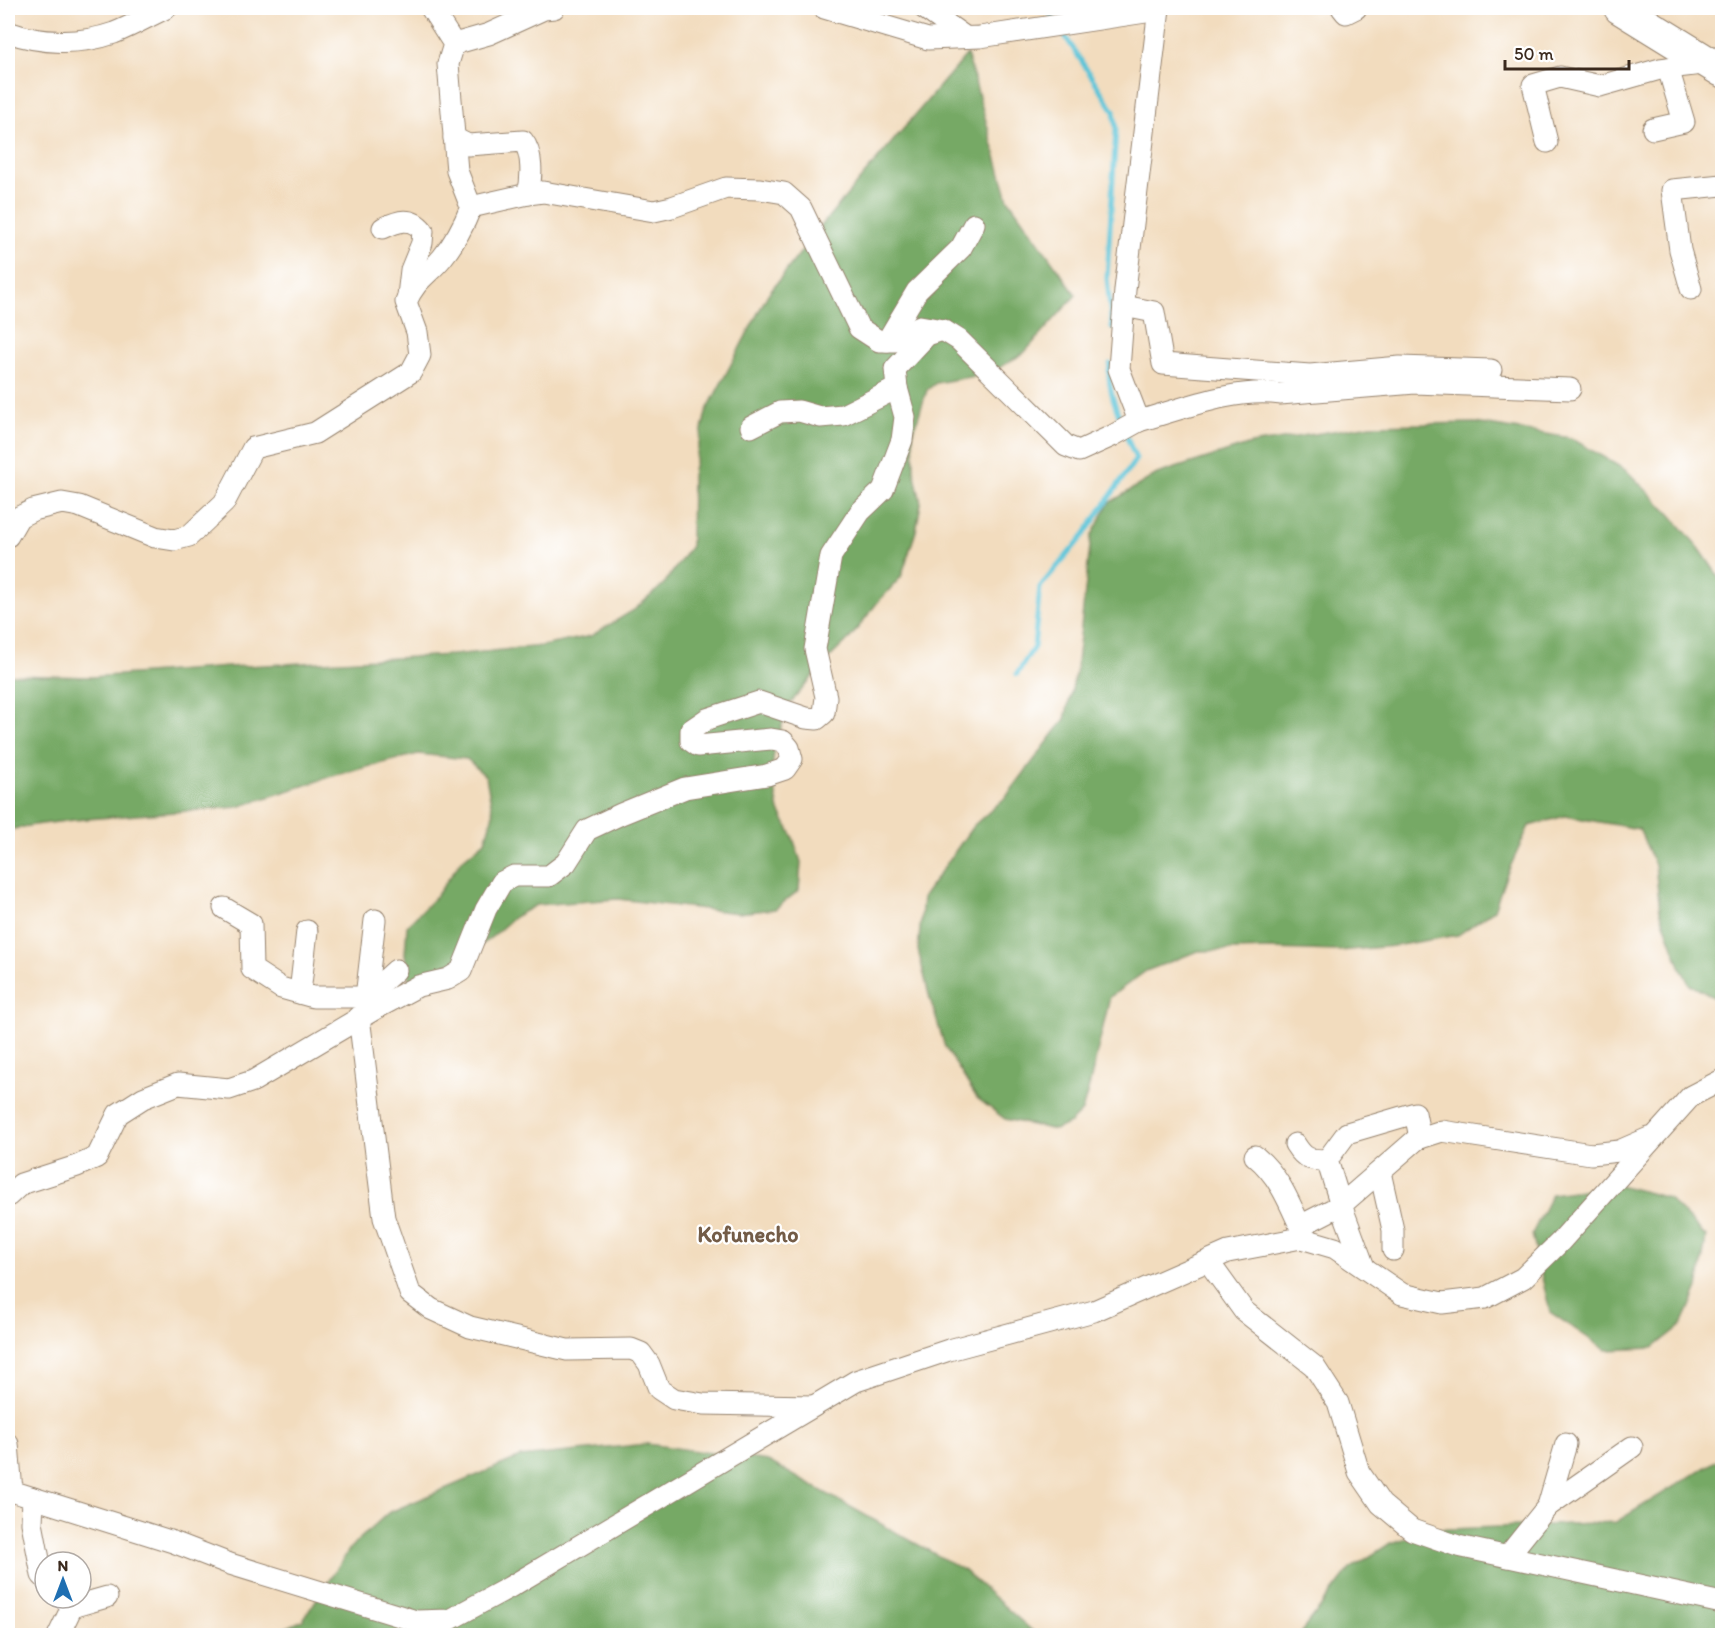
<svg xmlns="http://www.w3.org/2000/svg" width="1730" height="1643" viewBox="0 0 1730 1643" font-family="Itim,sans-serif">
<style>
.forest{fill:#76a965;stroke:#586a42;stroke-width:1.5}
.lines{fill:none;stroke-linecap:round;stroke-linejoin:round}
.stream{stroke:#5bc4d8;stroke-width:5}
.minor-casing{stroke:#96836e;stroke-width:23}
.highway-casing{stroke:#96836e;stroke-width:34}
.minor{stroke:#fff;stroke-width:21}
.highway{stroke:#fff;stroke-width:32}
.labels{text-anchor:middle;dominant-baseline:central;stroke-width:4.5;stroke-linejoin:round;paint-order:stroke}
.quarter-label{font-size:22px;font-weight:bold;fill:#735c47;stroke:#fff}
</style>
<rect width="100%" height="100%" fill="#fff"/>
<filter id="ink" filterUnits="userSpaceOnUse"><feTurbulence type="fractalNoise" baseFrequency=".0167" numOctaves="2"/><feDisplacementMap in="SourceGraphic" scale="12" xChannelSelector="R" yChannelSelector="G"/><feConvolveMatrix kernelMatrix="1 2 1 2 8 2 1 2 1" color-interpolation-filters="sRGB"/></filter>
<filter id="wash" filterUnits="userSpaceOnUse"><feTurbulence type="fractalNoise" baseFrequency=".008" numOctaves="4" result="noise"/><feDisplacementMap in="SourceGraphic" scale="24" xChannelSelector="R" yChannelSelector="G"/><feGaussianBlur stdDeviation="1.35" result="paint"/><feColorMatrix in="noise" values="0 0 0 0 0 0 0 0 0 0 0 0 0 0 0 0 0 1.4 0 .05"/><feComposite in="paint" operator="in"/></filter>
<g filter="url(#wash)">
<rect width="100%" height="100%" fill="#f2dcbe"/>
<!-- forest -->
<g class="forest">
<polygon points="967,54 1008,199 1076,295 1024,353 991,373 936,383 927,390 913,433 914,470 921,503 916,531 901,577 877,603 851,637 824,663 788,706 774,750 772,774 779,811 792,835 801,862 799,890 775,909 738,913 618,899 536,905 514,917 493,936 436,978 409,979 405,954 407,926 437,895 461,861 485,841 493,814 486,777 467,759 418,754 336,775 238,807 74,820 34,825 8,830 8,675 92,677 228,667 452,655 542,646 591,636 634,610 664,584 691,546 692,475 706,412 768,294 830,215"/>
<polygon points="1475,423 1571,438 1627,471 1671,515 1699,548 1722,581 1722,1002 1689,984 1680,966 1660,911 1655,865 1639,829 1565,816 1529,826 1506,876 1494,910 1458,935 1394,946 1339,951 1271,949 1198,951 1146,971 1110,997 1090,1083 1082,1111 1070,1123 1055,1130 1005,1119 977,1098 945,1047 929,995 918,950 923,897 973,826 1006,797 1065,719 1076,672 1091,537 1109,503 1157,474 1251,444 1371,425"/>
<polygon points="1619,1185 1668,1198 1706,1237 1698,1288 1682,1325 1653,1348 1606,1350 1550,1312 1532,1234 1552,1194"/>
<polygon points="647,1444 768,1461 962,1569 1037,1635 268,1636 303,1620 351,1547 388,1513 520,1457"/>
<polygon points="1722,1457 1722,1635 1298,1636 1350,1569 1389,1544 1429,1530 1616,1522"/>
</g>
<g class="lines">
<!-- stream -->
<g class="stream">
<polyline points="1046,8 1054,19"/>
<polyline points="1061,30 1114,111 1116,129 1107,278 1112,328"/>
<path d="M1110 364C1106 384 1115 405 1122 424"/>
<polyline points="1017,674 1034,647 1040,587 1083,536 1136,459 1125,433"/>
</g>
</g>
</g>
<g filter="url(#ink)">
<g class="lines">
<defs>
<g id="minor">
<polyline points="824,8 928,39 980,37 1159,10"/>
<polyline points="924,8 965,37"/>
<polyline points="1342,8 1346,13 1356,8"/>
<path d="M8 32C41 44 80 45 114 33 132 26 149 16 166 8"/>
<polyline points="454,44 489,34 544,9 554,8"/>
<polyline points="1653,129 1684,122 1668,68"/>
<path d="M454 138 468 145 523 141C533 153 532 179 528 194L471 207"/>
<polyline points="1547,142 1533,85 1560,77 1600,86 1660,69 1711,63"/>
<polyline points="528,194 543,192 654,211 672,207 726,188 760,189 784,193 801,208 859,328 879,341 895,341 920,326 943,330 959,340 1066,446 1079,451 1112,436 1139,421 1119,369 1125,290 1159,8"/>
<path d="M383 228C398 221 411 216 423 231L422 243 411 270 408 296"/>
<polyline points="1691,289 1680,250 1672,190 1722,185"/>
<polyline points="1124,306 1154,312 1163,364 1310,375 1400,367 1491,370"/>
<polyline points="887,341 917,291 961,248 974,224"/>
<path d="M1139 421C1182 409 1236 387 1280 394L1415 383 1570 389"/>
<polyline points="751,427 780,412 799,411 820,417 843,415 897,388"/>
<path d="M8 536 19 517 33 510 62 503 79 506 155 537 174 540 189 536 224 503 253 448 315 433 411 372 420 355 417 332 406 302C416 279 427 276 442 258 455 242 464 225 471 207L457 171 448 64 454 44 431 8"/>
<polyline points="224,908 251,924 252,969 281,988 313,997 366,997 375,920"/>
<polyline points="300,993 307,931"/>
<polyline points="369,1001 366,997 396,970"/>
<polyline points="359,1017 384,1218 410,1293 431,1309 470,1327 567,1350 631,1349 641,1353 649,1364 659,1389 674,1399 703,1404 813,1406"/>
<path d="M1295 1144C1305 1160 1310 1160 1327 1160"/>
<path d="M1255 1156C1278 1175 1288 1199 1300 1226"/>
<polyline points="1380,1172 1393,1230 1393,1250"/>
<polyline points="8,1196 21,1184 77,1166 97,1157 118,1114 143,1098 178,1084 229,1089 253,1081 375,1009 418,986 448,979 461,971 486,909 502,882 514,876 549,876 566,863 587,830 621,814 685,788 767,775 785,769 792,759 789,748 783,741 771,739 698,746 691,741 691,730 707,719 759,702 806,718 817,719 824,713 826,697 815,649 831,556 860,512 883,490 902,440 905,417 897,388 895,369 927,335 943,330"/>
<polyline points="1301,1238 1300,1226 1341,1205 1327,1160 1347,1133 1415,1113 1420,1138"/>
<polyline points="1208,1261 1244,1311 1314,1366 1338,1403 1359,1472 1381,1504 1412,1530 1458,1546 1722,1603"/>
<polyline points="1364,1267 1341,1205 1417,1139 1442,1131 1591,1154 1619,1151 1649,1138"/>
<polyline points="8,1444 12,1491"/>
<polyline points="8,1490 173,1542 230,1564 416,1621 449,1620 510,1587 856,1381 949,1350 1094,1311 1228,1252 1301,1238 1335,1248 1402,1294 1442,1303 1485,1298 1523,1278 1560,1242 1691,1096 1722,1080"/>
<polyline points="33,1498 32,1523 42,1575 45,1578"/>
<polyline points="1548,1506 1566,1444"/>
<polyline points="1507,1557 1548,1506 1632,1447"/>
<polyline points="72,1607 107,1597"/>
<polyline points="58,1636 72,1607 64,1598"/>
</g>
<polyline id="highway" points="1620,8 1722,71"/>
</defs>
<!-- minor casing -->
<use href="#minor" class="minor-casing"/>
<!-- highway casing -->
<use href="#highway" class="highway-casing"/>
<!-- minor -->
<use href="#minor" class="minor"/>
<!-- highway -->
<use href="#highway" class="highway"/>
</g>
</g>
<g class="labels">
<!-- quarter labels -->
<g class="quarter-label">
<text x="748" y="1234">Kofunecho</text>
</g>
</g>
<!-- margin -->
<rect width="1730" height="1643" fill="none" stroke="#fff" stroke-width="30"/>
<!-- north arrow -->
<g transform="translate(63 1580)"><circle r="28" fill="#ffffff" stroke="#b1aaa5" stroke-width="1.5"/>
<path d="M0-4.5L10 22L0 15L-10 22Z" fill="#1f6fb2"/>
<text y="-9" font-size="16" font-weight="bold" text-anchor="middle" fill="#3b2a1e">N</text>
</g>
<!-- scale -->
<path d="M1505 60v9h124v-9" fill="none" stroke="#3b2a1e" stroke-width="3"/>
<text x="1514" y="60" font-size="18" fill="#3b2a1e" stroke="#ffffff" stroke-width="4.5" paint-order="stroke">50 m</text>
</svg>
